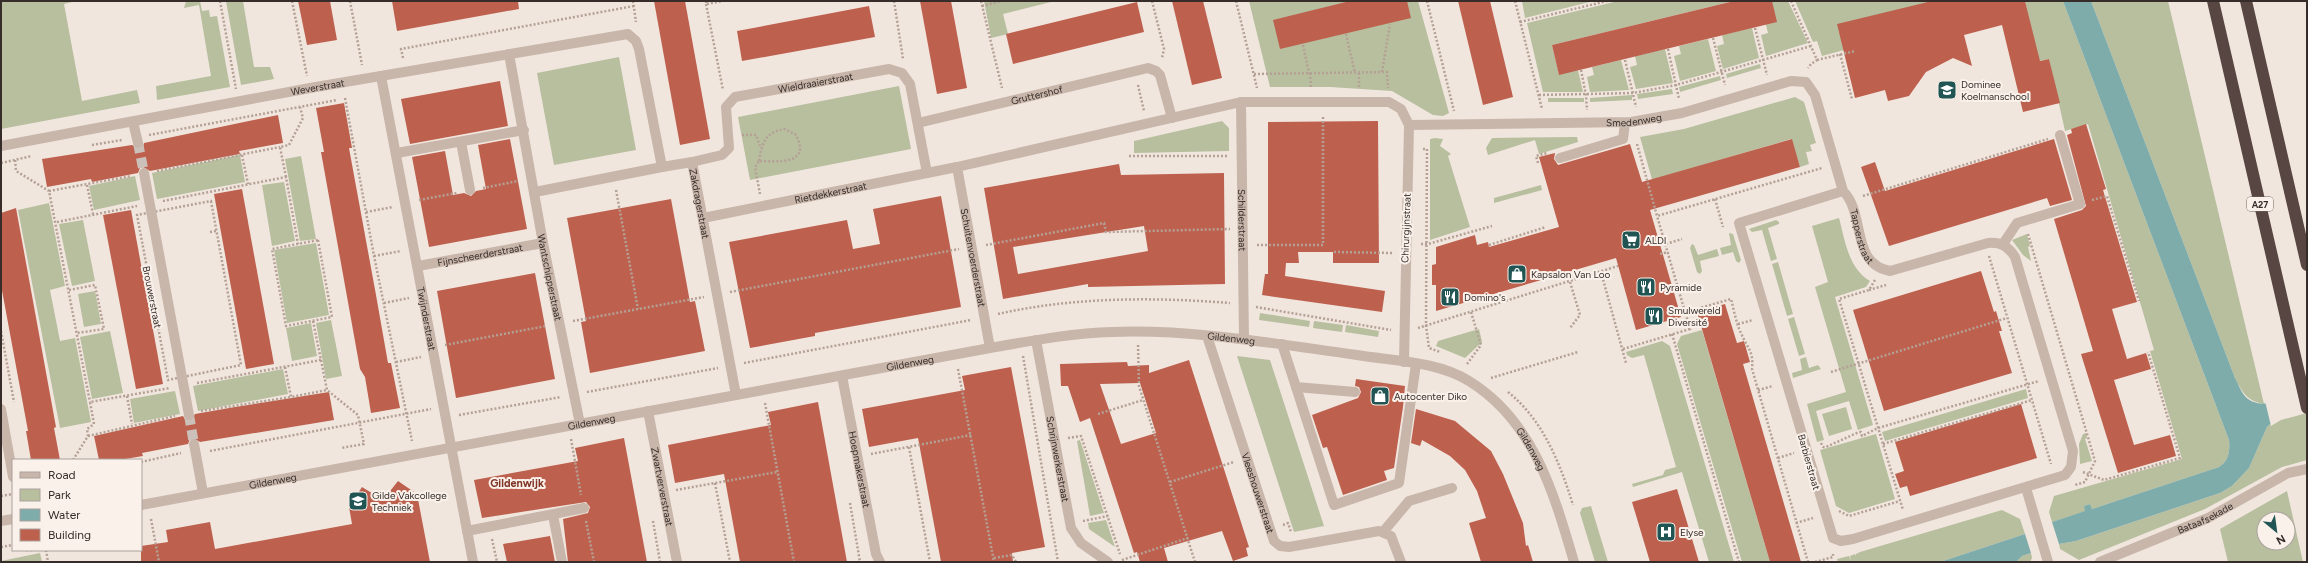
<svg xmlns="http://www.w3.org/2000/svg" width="2308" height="563" viewBox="0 0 2308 563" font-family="Figtree,sans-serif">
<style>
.green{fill:#b7bf9f;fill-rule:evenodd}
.water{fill:#7eacaa}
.pier{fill:#f1e6de}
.building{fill:#be604e;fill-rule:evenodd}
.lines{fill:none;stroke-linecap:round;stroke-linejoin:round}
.minor-tunnel{stroke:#ccc1ba;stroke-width:10;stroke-dasharray:10 5;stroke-linecap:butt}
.path{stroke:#b4a095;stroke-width:2.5;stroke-dasharray:2 2;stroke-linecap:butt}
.minor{stroke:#c8b6aa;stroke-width:10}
.highway{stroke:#574641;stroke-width:12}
.labels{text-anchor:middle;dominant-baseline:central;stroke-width:4;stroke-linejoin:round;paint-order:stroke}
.shield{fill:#f9f1ea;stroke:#706763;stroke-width:1}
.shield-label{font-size:9px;font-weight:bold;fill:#362c29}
.street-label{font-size:10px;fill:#362c29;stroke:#f9f1ea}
.poi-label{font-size:10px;fill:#362c29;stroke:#f9f1ea;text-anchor:start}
.neighbourhood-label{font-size:11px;font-weight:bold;fill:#803527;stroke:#f9f1ea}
</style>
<rect width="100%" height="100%" fill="#f1e6de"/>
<!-- green -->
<g class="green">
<polygon points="1,1 76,1 64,4 82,101 137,90 140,103 1,129"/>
<polygon points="186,1 200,1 202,11 209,10 210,17 217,16 230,87 157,100 156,86 211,76 199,5 184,8"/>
<polygon points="226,1 243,1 254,67 270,67 274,79 241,85"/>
<polygon points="984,1 1055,1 1003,14 1008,34 991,38"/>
<polygon points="1249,1 1418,1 1449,113 1443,116 1433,115 1392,91 1330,87 1270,87"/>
<polygon points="1522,1 1594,1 1525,18"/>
<polygon points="1618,1 1734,1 1552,45 1559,74 1578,70 1583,92 1543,92 1527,23"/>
<polygon points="1772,1 1788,1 1808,43 1766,56 1761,35 1768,33 1766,25"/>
<polygon points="1795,1 1932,1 1844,50 1822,56 1817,41 1813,42"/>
<path d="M2025 1H2063L2229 440C2230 451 2229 461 2219 467L2092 509 2090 504 2084 506 2086 511 2052 522 2049 512 2054 496 2182 459 2150 351 2154 350 2088 124 2065 131 2049 59 2039 61Z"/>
<path d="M2091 1H2168L2264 404C2247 401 2242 392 2235 378Z"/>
<polygon points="1752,28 1759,58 1723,69 1717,46 1724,44 1722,35"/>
<polygon points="1708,39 1716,71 1680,81 1674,56 1681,54 1679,46"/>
<polygon points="1665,49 1673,83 1636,89 1630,67 1637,65 1635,56"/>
<polygon points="619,57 636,150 554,165 537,73"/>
<polygon points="1621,60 1629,90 1590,92 1587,77 1594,75 1592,67"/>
<polygon points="1760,64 1761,68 1727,78 1726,74"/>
<polygon points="1720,76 1721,80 1680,92 1679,87"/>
<polygon points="899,86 911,149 750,180 738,117"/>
<polygon points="1672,89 1673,94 1638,99 1637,94"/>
<polygon points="1632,95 1632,100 1590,102 1590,98"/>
<polygon points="1795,97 1804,102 1816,143 1810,145 1812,151 1806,152 1809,164 1800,167 1791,139 1658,178 1653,183 1640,137 1684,129"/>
<rect x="1548" y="98" width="36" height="4"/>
<polygon points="1222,121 1229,128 1229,151 1134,153 1134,141"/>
<polygon points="1577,137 1578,142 1539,154 1535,140 1488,155 1486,148 1492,138"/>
<polygon points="1435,138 1443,139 1440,146 1451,154 1448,156 1470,227 1430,240 1430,139"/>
<polygon points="240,155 245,182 157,199 152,173"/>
<polygon points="301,156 316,239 300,241 285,159"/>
<polygon points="135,176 140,200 94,210 89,186"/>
<polygon points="284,182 295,241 272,246 262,185"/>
<polygon points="1541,185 1542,190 1494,203 1494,198"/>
<polygon points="49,203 65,286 50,290 60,341 75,338 91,422 60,428 18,210"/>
<path d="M1839 218C1845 240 1848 268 1870 281L1866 287 1835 297 1873 425 1858 430 1849 401 1816 411 1824 440 1817 442 1807 404 1846 392 1815 287 1828 282 1812 226Z"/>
<polygon points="83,220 95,281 72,286 59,224"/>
<polygon points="1776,220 1779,222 1779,224 1768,228 1777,259 1771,261 1762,230 1752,232 1749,229"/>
<polygon points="1729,233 1733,234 1741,260 1739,263 1736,261 1733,252 1722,255 1720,248 1731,245"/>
<polygon points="2027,234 2030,246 2028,247 2031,261 2023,255 2012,240"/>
<polygon points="316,243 329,315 287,323 274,250"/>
<polygon points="1692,244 1694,245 1698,255 1717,249 1719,256 1700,261 1702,271 1700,274 1697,272 1690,248"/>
<polygon points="1778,262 1793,314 1787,316 1772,264"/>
<polygon points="95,291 101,324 84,327 78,294"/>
<polygon points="1260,313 1310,321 1309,327 1259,320"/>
<polygon points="1794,317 1805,354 1799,356 1788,319"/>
<polygon points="331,320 342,376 326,379 316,323"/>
<polygon points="1314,321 1343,325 1342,332 1313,328"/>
<polygon points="311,323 317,356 292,361 286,328"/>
<polygon points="1346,325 1379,331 1378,337 1345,332"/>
<polygon points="1479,329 1482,342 1465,358 1436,346 1438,341"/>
<polygon points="1702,330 1770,562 1742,562 1677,344 1681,336"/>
<polygon points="110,331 123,393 92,399 80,337"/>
<polygon points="1662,341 1670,346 1734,562 1709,562 1682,472 1633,487 1632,484 1663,475 1665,470 1676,467 1644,355 1632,358 1627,355 1626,352"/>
<polygon points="1237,356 1270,360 1324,526 1294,532"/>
<polygon points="1806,357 1809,368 1818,365 1821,369 1793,378 1792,373 1802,370 1800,359"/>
<polygon points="283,369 288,394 198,411 193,386"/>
<polygon points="2026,389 2028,398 1885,441 1882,432"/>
<polygon points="175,391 180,414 134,423 130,399"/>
<polygon points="1846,407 1852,429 1829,436 1822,414"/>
<polygon points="2307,410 2307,460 2282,467 2205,509 2079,560 2060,549 2059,544 2076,541 2220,493 2232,486 2249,468 2267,427 2275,421"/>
<polygon points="2086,433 2087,438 2085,439 2092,461 2080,464 2079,444 2083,434"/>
<polygon points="1876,434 1895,499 1849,513 1836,506 1820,450"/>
<polygon points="1080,440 1104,513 1090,516 1077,441"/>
<path d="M2287 491 2303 562H2228L2220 529ZM2264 519H2288V543H2264Z"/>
<polygon points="1591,506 1608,562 1595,562 1580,513 1582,508"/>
<polygon points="2002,510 2020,519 2025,534 1940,562 1838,562 1837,559 1849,556 1851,561 1850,556 1855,554 1856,556 1856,554 1860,552"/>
<polygon points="1106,520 1115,547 1089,529 1088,523"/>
<polygon points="40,553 42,562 1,562 1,561"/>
<polygon points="2031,553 2032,558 2030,562 2016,562 2022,556"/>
</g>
<!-- water -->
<g class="water">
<path d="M2063 1H2091L2235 378C2238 383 2240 390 2244 395 2258 413 2289 398 2307 393L2267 427 2249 468 2232 486 2220 493 2076 541 2059 544 2052 522 2085 511 2084 506 2090 504 2092 509 2219 467C2229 461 2230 451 2229 440Z"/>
<polygon points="2025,534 2031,553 2022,556 2016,562 1940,562"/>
</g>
<!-- pier -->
<polygon class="pier" points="2307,391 2307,413 2281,420 2271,426 2265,401"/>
<!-- building -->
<g class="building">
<polygon points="298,1 330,1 337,40 307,45"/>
<polygon points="392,1 518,1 519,9 397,31"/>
<polygon points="654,1 685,1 710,139 680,145"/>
<polygon points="920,1 951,1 967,88 937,94"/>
<polygon points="1172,1 1203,1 1222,78 1192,85"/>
<polygon points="1350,1 1407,1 1411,18 1280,49 1273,20"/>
<polygon points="1458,1 1490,1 1513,97 1483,105"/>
<polygon points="1734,1 1772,1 1777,22 1559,75 1552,45"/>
<polygon points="1932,1 2025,1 2040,61 2049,59 2060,103 2023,112 2002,25 1964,35 1972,66 1953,58 1926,72 1909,96 1888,101 1885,90 1855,98 1837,24"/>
<polygon points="1137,2 1144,32 1013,64 1006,34"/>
<polygon points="869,6 875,37 742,61 737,31"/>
<polygon points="500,81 508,126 410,144 401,99"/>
<polygon points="344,103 352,148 349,148 376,295 388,363 391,363 400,408 371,413 365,377 360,369 321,152 324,152 316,108"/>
<polygon points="278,115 283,143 239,151 240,154 150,171 143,167 140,168 138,173 92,182 91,179 47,187 42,159 132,145 139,149 143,147 144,143"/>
<polygon points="1378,121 1379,263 1333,263 1333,252 1298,252 1299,263 1286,263 1285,276 1385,291 1382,312 1262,295 1265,274 1268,274 1268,122"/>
<polygon points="2086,124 2106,189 2103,190 2137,302 2112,309 2127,359 2146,353 2151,369 2114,380 2134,445 2170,435 2176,456 2118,473 2081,354 2093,351 2054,219 2082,210 2086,206 2067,135 2072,133 2071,129"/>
<polygon points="510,139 527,229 429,247 412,157 445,151 453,195 464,193 471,196 476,191 486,189 478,145"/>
<polygon points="1792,139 1800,167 1650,210 1681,317 1636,330 1616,258 1436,311 1436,285 1432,285 1432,265 1436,264 1436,247 1475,235 1477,245 1488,242 1489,247 1559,227 1539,157 1555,153 1554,159 1558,165 1630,144 1642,182"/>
<polygon points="2054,139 2072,200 2050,206 2047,198 1889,246 1861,167 1875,162 1885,191"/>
<path d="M1119 164 1121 175 1224 173 1225 284 1088 287V284L1003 299 984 188ZM1144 226 1148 251 1018 274 1013 247Z"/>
<polygon points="242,189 274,364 246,369 214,194"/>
<polygon points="941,196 961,307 815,333 815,336 750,348 729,242 847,220 853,249 880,244 873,209"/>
<polygon points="671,199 690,302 695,301 705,351 590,373 581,322 586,321 567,218"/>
<polygon points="16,208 56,427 54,428 60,460 31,460 26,431 28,431 1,285 1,213"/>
<polygon points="131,210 163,384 136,389 103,215"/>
<polygon points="1981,271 1994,312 1996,311 2002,331 1999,331 2012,373 1884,411 1853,310"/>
<polygon points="535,273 555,379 456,398 437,291"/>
<polygon points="1725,304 1737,343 1744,341 1750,362 1743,364 1801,562 1770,562 1697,312"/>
<path d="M1189 360 1249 547 1246 548 1248 556 1233 561 1222 531 1164 548 1168 562H1140L1137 552 1134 553 1090 418 1080 422 1068 386H1061L1060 364 1127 362 1128 366 1149 365V373ZM1140 383 1156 433 1121 444 1100 384Z"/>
<polygon points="1011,367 1045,547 1012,553 1013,562 941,562 918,438 869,447 862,409 965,390 962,376"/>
<polygon points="1356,379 1405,386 1403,407 1394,468 1384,471 1387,480 1343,495 1327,447 1323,448 1312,415 1358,398 1361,392 1359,387 1355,386"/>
<polygon points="329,392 334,420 200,442 193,438 190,439 188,444 142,453 143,456 119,460 99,460 94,436 183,416 186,421 191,421 195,414 235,407"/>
<polygon points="818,402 847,562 740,562 724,474 675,483 668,445 771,425 768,412"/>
<polygon points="2021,404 2037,458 1910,496 1907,486 1900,488 1895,474 1904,471 1895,442"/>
<polygon points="1416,409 1455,421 1491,451 1503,474 1523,523 1526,546 1528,545 1533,562 1481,562 1469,523 1486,518 1477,491 1465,470 1450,456 1422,440 1420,446 1411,443"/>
<polygon points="624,438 647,562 568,562 563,519 588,513 590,507 586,502 482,518 474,480 578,461 575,448"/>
<polygon points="398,481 417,494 430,562 141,562 141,546 168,542 166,530 210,522 215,549 352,524 349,507 362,487 383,500"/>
<polygon points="1677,489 1699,562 1650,562 1632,502"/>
<polygon points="550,536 555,562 507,562 503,544"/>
</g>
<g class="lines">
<!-- minor-tunnel -->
<g class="minor-tunnel">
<polyline points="138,143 144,173"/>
<polyline points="189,415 194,444"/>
</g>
<!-- path -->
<g class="path">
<polyline points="220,1 236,89"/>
<polyline points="292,1 307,76"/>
<polyline points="350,1 362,65"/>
<polyline points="633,1 636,22"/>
<polyline points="706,1 706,4 723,1"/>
<polyline points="894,1 903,59"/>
<polyline points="981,1 1002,88"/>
<polyline points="1152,1 1164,49 1162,58"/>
<polyline points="1236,1 1257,88"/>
<polyline points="1427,1 1454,111"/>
<polyline points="1515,1 1542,109"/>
<polyline points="1791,1 1817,60 1811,64 1808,68"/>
<polyline points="706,4 723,90"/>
<polyline points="982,6 1002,1"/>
<polyline points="1520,22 1607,1"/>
<polyline points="1755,28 1767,75"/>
<polyline points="1346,34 1355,73"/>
<polyline points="1713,38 1725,85"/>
<polyline points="1303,45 1309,73"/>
<polyline points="1668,49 1679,99"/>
<polyline points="1840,54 1852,99"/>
<polyline points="403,58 401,49 634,6"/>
<polyline points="1625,60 1636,107"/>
<polyline points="1817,60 1855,51"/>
<polyline points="1581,70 1586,95 1587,110"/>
<polyline points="1382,72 1390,24"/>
<polyline points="1310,73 1311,88"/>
<polyline points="1359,73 1359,88"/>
<polyline points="1254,74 1387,72 1388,88"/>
<polyline points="1138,85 1144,111"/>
<polyline points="1539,95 1633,93 1676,85 1811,46"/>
<polyline points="345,98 374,256 412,441"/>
<polyline points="149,135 337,100"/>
<polyline points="742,135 756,135 760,146"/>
<polyline points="1637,144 1657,216 1822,168"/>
<polyline points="92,145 122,140"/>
<polyline points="1423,149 1427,149 1426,326 1429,348 1440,352"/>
<polyline points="242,155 248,184"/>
<polyline points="1129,156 1228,156"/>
<polyline points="15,160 16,171 49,191 90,402"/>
<path d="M759 161C762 143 765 132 785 129L796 135C812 166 776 161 759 161L755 167 760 194"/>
<polyline points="1,163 32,156"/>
<polyline points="1538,163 1536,156 1547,153"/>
<polyline points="157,171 280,147"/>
<polyline points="286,177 280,147 289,145 303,118 300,107"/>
<polyline points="87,185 93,214"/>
<polyline points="483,188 518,181"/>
<polyline points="616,190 638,309"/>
<polyline points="49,191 131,176"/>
<polyline points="1863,196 2048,139"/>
<polyline points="1715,199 1723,227"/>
<polyline points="419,200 457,193"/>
<polyline points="2092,200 2107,196 2139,301"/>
<polyline points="163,201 286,177 298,244"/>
<polygon points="211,201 241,365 168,380 137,215"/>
<polyline points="366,212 393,207"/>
<polyline points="57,222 137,206"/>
<polyline points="210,232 216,231"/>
<polyline points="2028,234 2095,461 2085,482 2075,485"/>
<polygon points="318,240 332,317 286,326 272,249"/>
<polyline points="1421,244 1428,244 1492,226"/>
<polyline points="1666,244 1682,239"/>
<polyline points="986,245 1104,223 1106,232 1230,229"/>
<polyline points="1257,245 1323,245 1323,116"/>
<polyline points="1489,245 1546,227"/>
<polyline points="1334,252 1392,253"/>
<polyline points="1660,254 1668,252"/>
<polyline points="374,256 401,251"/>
<polyline points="1989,256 2051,464"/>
<polyline points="1601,272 1626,363"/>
<polyline points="1875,280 1869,290 1839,299 1903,510"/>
<polyline points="1570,282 1580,315 1570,328"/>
<polyline points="69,290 95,285 104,329 77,333"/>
<polyline points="1869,290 1886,285"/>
<polyline points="730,292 959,249"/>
<polyline points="384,303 409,298"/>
<polyline points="1256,307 1391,330"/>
<path d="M1686 312 1731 299C1734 310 1736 323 1741 333 1747 348 1754 351 1752 369L1808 562"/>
<path d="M998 314C1073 297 1153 297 1230 303"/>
<polyline points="573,321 704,297"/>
<polyline points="1738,324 1753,320"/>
<polyline points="1418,328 1618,266"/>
<polyline points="1,331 14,402"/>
<polyline points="1672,334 1739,562"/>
<polyline points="445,345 546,326"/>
<polyline points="1138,345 1139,386 1195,562"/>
<polyline points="1623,349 1690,329 1657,216"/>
<polyline points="1023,356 1058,562"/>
<polyline points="321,360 327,390 358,415 364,444 341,448"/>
<polyline points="396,362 421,357"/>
<polyline points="744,363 971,320"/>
<polyline points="1467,364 1481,345 1471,312"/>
<polyline points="285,367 291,397 327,390"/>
<polyline points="958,369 994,562"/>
<polyline points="1831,372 2007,318"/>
<polyline points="1491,378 1578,352"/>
<polyline points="197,383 321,360 313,321"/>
<polyline points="1758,390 1773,386"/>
<polyline points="587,392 718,368"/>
<path d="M1508 392C1543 420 1560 463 1573 505"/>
<polyline points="127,396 132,424"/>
<polyline points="765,403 794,562"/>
<polyline points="201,411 291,397"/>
<polyline points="1098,414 1143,400"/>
<polyline points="459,415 561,397"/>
<polyline points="88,436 175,416"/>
<polyline points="1068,438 1081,436 1120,554"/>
<polyline points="571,439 581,495"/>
<polyline points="1821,443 1823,447 1826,447 1859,432 1861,432 1862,436 1878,428 2039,381"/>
<polyline points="1883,444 2032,400"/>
<polyline points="909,447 930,562"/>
<polyline points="210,451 431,409"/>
<polyline points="871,454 971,435"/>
<polyline points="1778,458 1794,453"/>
<polyline points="73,460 88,436 87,429 94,424 90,402 170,388"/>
<polyline points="141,462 181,453"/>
<polyline points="2083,472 2104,480 2180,458 2148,352"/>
<polyline points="1170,482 1234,462"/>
<polyline points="715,483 730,562"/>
<polyline points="676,490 777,472"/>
<polyline points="1,496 13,494"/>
<polyline points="850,503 860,562"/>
<polyline points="1839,511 1849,516 1900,501"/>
<polyline points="151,519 159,562"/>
<polyline points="586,521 594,562"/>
<polyline points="653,521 660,562"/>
<polyline points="1083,521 1108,516"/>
<polyline points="1796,523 1813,518"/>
<polyline points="1283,525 1288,523 1291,532"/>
<polyline points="492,539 497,562"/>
<polyline points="1,547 13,545"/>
<polyline points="26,550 32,550"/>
<polyline points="46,550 48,562"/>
<polyline points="994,558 1012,555 1016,562"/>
<polyline points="1122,560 1188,538"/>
<polyline points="1815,562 1833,557 1833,554"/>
</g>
<!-- minor -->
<g class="minor">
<path id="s1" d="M509 54 543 243 580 424"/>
<path id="s2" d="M381 76 473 562"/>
<path id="s3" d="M1241 102 1244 339"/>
<polyline points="133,122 138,143"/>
<path id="s4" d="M918 123 1148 68 1156 71 1160 75 1172 118"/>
<path id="s5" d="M1409 125 1631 122 1682 113 1791 81 1806 82 1815 95 1843 191C1866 213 1850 264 1890 271L1988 243C2001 242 2008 246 2015 257L2073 451 2071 467 2065 475 1853 539 1841 541 1833 538 1739 223 1843 191"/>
<polyline points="461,142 470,190"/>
<path id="s6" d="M1 146 310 88 628 34 636 41 639 49 662 167 692 162 736 395"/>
<polyline points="397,153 524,130"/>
<polyline points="1560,158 1623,139 1625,123"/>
<path id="s7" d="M692 162 722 155 729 148 726 107 735 97 889 69 902 73 910 84 927 173"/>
<path id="s8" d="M957 167 990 348"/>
<polyline points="144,173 189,415"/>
<polyline points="535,192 662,167"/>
<path id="s9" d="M703 218 957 167 1241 102H1389L1401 109 1409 125 1404 362"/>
<polyline points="2003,244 2017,223 2080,204 2060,135"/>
<path id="s10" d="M418 266 543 243"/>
<path id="s11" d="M1207 336 1274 541 1280 546 1289 547 1379 531 1391 536 1401 562"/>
<path id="s12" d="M1036 340 1071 528 1081 543 1108 562"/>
<polyline points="1282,344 1296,387 1355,392"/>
<path id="s13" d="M842 376 876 554 880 562"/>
<polyline points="1296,387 1334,505 1399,483 1416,364"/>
<polyline points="1,409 13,477"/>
<path id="s14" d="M648 411 677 562"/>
<polyline points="194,444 203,493"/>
<polyline points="2026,488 2048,562"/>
<path id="s15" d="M141 505 990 348C1030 341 1071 333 1112 332 1194 329 1276 344 1357 355 1393 361 1437 361 1469 381 1534 421 1554 494 1574 562"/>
<polyline points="553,515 562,562"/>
<polyline points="1,521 13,519"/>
<polyline points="467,531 584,508"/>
<polyline points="1383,532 1409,501 1452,488"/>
<path id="s16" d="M2100 562 2208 518 2288 473 2307 469"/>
</g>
<!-- highway -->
<g class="highway">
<polyline points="2213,1 2307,408"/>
<polyline points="2246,1 2307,265"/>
</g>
</g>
<!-- icons -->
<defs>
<symbol id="school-square" viewBox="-11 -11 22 22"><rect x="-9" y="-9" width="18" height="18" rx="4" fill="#215554" stroke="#f9f1ea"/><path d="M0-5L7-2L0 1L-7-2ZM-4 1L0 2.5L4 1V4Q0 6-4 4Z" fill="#fff"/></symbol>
<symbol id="supermarket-square" viewBox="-11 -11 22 22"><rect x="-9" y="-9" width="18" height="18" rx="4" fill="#215554" stroke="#f9f1ea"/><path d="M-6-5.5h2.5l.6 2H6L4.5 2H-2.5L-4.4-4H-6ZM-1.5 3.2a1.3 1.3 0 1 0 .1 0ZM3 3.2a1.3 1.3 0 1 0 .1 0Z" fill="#fff"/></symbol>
<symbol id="shop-square" viewBox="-11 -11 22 22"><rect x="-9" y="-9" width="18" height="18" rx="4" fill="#215554" stroke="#f9f1ea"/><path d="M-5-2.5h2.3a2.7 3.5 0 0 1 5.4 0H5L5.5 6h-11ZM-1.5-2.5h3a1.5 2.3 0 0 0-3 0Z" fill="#fff"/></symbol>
<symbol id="restaurant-square" viewBox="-11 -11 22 22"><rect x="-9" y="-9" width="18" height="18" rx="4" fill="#215554" stroke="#f9f1ea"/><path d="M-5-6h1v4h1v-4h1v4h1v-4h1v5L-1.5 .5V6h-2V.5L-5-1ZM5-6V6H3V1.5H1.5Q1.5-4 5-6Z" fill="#fff"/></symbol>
<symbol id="hospital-square" viewBox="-11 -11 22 22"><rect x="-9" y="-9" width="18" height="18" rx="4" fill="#215554" stroke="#f9f1ea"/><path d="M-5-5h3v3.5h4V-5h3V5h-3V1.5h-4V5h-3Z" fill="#fff"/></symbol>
</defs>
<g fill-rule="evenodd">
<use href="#school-square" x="1936" y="79" width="22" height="22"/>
<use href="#supermarket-square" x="1620" y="229" width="22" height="22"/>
<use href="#shop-square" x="1506" y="263" width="22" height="22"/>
<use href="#restaurant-square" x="1635" y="276" width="22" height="22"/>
<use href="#restaurant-square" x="1439" y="286" width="22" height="22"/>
<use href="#restaurant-square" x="1643" y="305" width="22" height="22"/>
<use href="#shop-square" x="1369" y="385" width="22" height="22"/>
<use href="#school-square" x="347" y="490" width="22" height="22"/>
<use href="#hospital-square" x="1655" y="521" width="22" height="22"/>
</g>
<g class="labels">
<!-- shield labels -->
<rect class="shield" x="2247" y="197" width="26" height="14" rx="3"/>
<g class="shield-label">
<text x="2260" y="204">A27</text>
</g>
<!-- street labels -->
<g class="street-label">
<text stroke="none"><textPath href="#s7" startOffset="177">Wieldraaierstraat</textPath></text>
<text stroke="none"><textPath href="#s6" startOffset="322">Weverstraat</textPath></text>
<text stroke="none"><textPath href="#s4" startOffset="122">Gruttershof</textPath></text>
<text stroke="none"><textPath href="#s5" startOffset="225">Smedenweg</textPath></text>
<text stroke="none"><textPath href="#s9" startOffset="130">Rietdekkerstraat</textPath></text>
<text stroke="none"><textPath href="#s6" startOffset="849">Zakdragerstraat</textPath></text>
<text stroke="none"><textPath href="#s3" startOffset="118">Schilderstraat</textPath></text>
<text transform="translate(1406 228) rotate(-88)">Chirurgijnstraat</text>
<text stroke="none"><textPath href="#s5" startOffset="568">Tapperstraat</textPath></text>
<text stroke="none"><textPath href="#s10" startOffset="63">Fijnscheerderstraat</textPath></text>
<text stroke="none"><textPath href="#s8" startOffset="92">Schuitenvoerderstraat</textPath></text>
<text stroke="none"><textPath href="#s1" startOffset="227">Wantschipperstraat</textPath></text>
<text transform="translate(152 297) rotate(79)">Brouwerstraat</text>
<text stroke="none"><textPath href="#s2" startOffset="247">Twijnderstraat</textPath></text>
<text stroke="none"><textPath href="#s15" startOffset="1106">Gildenweg</textPath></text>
<text stroke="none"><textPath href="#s15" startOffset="782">Gildenweg</textPath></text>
<text stroke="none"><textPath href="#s15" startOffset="458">Gildenweg</textPath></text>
<text stroke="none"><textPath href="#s15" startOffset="1442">Gildenweg</textPath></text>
<text stroke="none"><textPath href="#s12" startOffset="121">Schrijnwerkerstraat</textPath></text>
<text transform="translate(1809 462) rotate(74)">Barbierstraat</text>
<text stroke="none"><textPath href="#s13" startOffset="95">Hoepmakerstraat</textPath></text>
<text stroke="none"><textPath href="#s15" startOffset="134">Gildenweg</textPath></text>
<text stroke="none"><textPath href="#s14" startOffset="77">Zwartververstraat</textPath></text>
<text stroke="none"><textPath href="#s11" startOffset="165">Vleeshouwerstraat</textPath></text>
<text stroke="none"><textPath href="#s16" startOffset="114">Bataafsekade</textPath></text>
</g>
<!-- poi labels -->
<g class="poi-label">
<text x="1961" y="84">Dominee<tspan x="1961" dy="12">Koelmanschool</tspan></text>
<text x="1645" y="240">ALDI</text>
<text x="1531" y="274">Kapsalon Van Loo</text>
<text x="1660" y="287">Pyramide</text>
<text x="1464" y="297">Domino's</text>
<text x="1668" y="310">Smulwereld<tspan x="1668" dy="12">Diversité</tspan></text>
<text x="1394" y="396">Autocenter Diko</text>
<text x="372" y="495">Gilde Vakcollege<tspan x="372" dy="12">Techniek</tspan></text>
<text x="1680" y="532">Elyse</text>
</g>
<!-- neighbourhood labels -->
<g class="neighbourhood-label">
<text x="517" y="483">Gildenwijk</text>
</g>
</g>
<!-- border -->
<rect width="2308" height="563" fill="none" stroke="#362c29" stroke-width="4"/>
<!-- legend -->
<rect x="12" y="459" width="130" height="92" fill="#f9f1ea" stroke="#aba29d"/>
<rect x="20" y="472" width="20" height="6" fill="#c8b6aa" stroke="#aba29d"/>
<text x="48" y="479" font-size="12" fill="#362c29">Road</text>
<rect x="20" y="489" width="20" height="12" fill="#b7bf9f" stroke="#aba29d"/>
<text x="48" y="499" font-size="12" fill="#362c29">Park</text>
<rect x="20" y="509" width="20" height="12" fill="#7eacaa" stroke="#aba29d"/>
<text x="48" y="519" font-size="12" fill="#362c29">Water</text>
<rect x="20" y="529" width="20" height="12" fill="#be604e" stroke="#aba29d"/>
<text x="48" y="539" font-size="12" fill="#362c29">Building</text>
<!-- north arrow -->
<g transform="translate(2276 531) rotate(151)"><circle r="19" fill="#f9f1ea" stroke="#aba29d"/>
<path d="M0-3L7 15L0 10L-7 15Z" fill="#215554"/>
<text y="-6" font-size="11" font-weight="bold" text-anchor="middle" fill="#362c29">N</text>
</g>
</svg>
